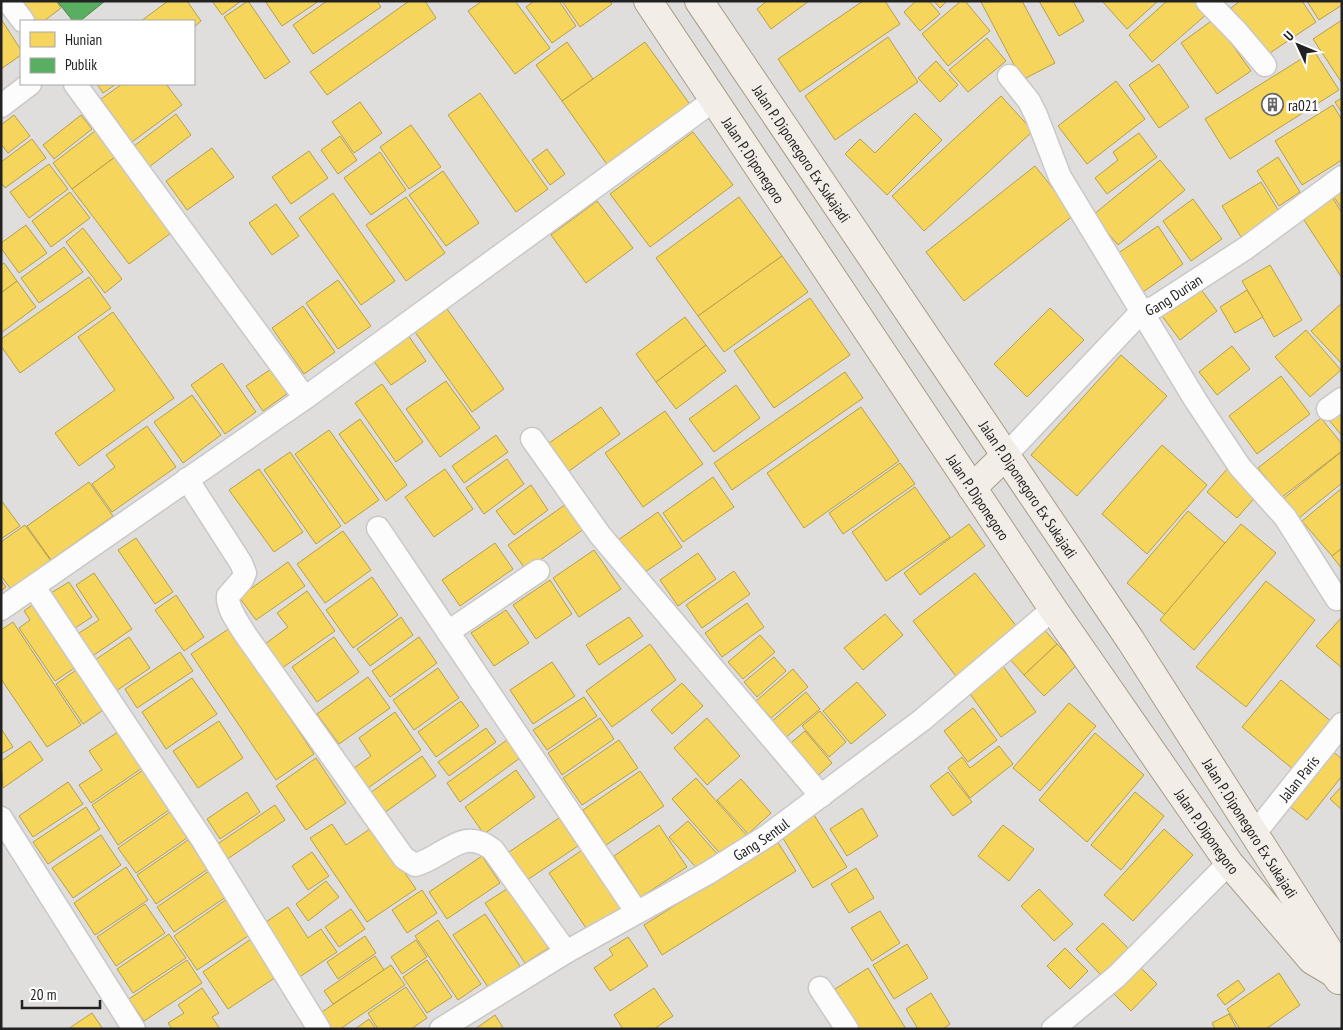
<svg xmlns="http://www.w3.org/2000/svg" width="1343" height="1030" viewBox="0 0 1343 1030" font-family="'PT Sans Narrow',sans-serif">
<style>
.residential{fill:#dfdedc;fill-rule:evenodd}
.homes{fill:#f6d55c;stroke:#b69f4b}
.public{fill:#5aae61;stroke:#49844e}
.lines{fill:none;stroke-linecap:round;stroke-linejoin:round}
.street-casing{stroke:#c9c8c7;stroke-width:25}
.primary-casing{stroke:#a79c86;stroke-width:30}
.street{stroke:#fdfcfc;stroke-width:22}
.primary{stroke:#f3ede7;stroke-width:28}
.labels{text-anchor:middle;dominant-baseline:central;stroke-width:5;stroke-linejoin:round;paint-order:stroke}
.poi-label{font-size:15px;fill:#222;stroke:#fff;text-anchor:start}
.street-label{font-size:15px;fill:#222;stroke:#fff}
</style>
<rect width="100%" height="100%" fill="#f0eeeb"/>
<!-- residential -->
<path class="residential" d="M1 1H1342V1029H1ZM21 21H194V84H21Z"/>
<!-- homes -->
<g class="homes">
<polygon points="21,1 56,1 61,8 44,21 36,21"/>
<polygon points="168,1 187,1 201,21 194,27 194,21 141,21"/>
<polygon points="212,1 241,1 222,15"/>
<polygon points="248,1 290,62 265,79 224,17"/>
<polygon points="265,1 319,1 282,26"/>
<polygon points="327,1 377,1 381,7 313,54 293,25"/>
<polygon points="409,1 425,1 436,18 327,95 310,72"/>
<polygon points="482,1 515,1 550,48 515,74 468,11"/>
<polygon points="534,1 559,1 576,26 552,43 526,7"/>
<polygon points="562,1 610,1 612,4 580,27"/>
<polygon points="767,1 809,1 771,29 757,9"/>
<polygon points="863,1 885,1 900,24 800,92 778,59"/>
<polygon points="916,1 929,1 940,14 920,31 904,12"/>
<polygon points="934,1 947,1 940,8"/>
<polygon points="961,1 965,1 990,31 948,66 922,34"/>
<polygon points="1022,1 1055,63 1022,80 981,2"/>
<polygon points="1039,1 1073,1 1084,21 1059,36"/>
<polygon points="1102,1 1158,1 1127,29"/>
<polygon points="1167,1 1198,1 1208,13 1152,62 1129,35"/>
<polygon points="1240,1 1302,1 1316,22 1264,57 1231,8"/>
<polygon points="1307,1 1342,1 1342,5 1319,20"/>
<polygon points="1,19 21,50 21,55 1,69"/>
<polygon points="1214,19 1251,71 1217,94 1181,43"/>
<polygon points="1342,20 1342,83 1313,39"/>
<polygon points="888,37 918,82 835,140 805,96"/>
<polygon points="987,38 1006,61 968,92 949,70"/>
<polygon points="567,42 593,79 562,101 536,65"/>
<polygon points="645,42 694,110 611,170 562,101"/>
<polygon points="1314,51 1339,90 1230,159 1205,119"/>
<polygon points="936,61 958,85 940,102 918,78"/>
<polygon points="1159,64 1189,107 1159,128 1129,85"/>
<polygon points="1116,81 1145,119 1087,164 1058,126"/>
<polygon points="97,84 116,84 103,93"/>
<polygon points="122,84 166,84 182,105 132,142 101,99"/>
<polygon points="480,93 548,189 516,212 448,115"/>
<polygon points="1001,96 1033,131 924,231 892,196"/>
<polygon points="1342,98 1342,113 1335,102"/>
<polygon points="360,102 382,133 354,153 332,122"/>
<polygon points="1333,105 1342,120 1342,160 1302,185 1275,141"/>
<polygon points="915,113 942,140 887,195 845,154 860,139 875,153"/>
<polygon points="176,114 191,135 149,167 134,146"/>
<polygon points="14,115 30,136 8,153 1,144 1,125"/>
<polygon points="81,115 92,129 54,159 43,145"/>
<polygon points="411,125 441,167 409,189 380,147"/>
<polygon points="95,131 115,157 72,189 53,163"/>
<polygon points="693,132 733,185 650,247 610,194"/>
<polygon points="1139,133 1157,157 1107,194 1095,178 1118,160 1113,152"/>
<polygon points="340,136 357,160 338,174 321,150"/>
<polygon points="32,139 46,158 5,188 1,182 1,162"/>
<polygon points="212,148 234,177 187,210 166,181"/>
<polygon points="547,149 565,174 550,185 532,160"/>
<polygon points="309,151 328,178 291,204 272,177"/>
<polygon points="380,152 406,190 371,215 344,178"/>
<polygon points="115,157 171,233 129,264 72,189"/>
<polygon points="1278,157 1300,192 1279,206 1257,171"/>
<polygon points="1160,160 1185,190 1118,245 1093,215"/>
<polygon points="49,164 68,189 29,218 10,192"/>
<polygon points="1035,166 1074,215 964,301 926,252"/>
<polygon points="443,171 479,223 446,246 409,195"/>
<polygon points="1261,182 1280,213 1241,237 1222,206"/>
<polygon points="1342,191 1342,209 1334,197"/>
<polygon points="70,192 90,218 51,247 32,221"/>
<polygon points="333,193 395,281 361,305 299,218"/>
<polygon points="406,197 445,253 406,281 366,225"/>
<polygon points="739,197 782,256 698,316 656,258"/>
<polygon points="1332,197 1342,213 1342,278 1302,217"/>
<polygon points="1193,199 1222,239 1191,261 1163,221"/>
<polygon points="597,201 633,248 586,283 551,235"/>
<polygon points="276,204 299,236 272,255 249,223"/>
<polygon points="26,225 47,253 19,273 1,248 1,243"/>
<polygon points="1158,226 1183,264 1143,292 1117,254"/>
<polygon points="83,228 122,279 105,293 66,242"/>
<polygon points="64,247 83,272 39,303 21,278"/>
<polygon points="782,256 808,292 724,352 698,316"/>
<polygon points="4,263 17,281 1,293 1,265"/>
<polygon points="1270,265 1302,320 1274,337 1242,281"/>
<polygon points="89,277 111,308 20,373 1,346 1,339"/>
<polygon points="338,280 371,326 338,349 306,303"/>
<polygon points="17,281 36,307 1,333 1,293"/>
<polygon points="1200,288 1217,311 1180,340 1162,316"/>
<polygon points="1247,290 1263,317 1235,333 1220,307"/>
<polygon points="810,298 850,355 774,408 734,351"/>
<polygon points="1342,303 1342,364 1311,331"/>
<polygon points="303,306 335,352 304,374 272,328"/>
<polygon points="1050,308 1084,340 1027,397 994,364"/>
<polygon points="447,309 504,389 472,412 415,332"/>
<polygon points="113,312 174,398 79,466 55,433 115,390 78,337"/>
<polygon points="685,317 706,345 656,382 636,354"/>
<polygon points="1306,330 1341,370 1310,397 1275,357"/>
<polygon points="408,335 426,361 391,385 373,360"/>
<polygon points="706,345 726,371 676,409 656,382"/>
<polygon points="1232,346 1250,369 1217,395 1199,372"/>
<polygon points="1121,355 1167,396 1077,496 1031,455"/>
<polygon points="222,363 256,412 225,434 191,385"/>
<polygon points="271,369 288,393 263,411 246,386"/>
<polygon points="845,372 863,398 732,490 714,463"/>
<polygon points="1281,376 1310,414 1257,454 1229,416"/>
<polygon points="446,381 480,428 440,457 406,409"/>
<polygon points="382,384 423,442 396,462 355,403"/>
<polygon points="736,385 760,418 714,452 689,419"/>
<polygon points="192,395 221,435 183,463 154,422"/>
<polygon points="601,407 620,434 569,471 549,443"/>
<polygon points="861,407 899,461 804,528 767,473"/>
<polygon points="1342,410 1342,436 1329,420"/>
<polygon points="665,411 703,464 643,507 605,453"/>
<polygon points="1321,418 1342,444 1342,451 1282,497 1258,468"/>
<polygon points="360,419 407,485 386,501 339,434"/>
<polygon points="147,426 176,467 112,512 92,484 115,467 106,455"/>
<polygon points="329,430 379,500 345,524 295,454"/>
<polygon points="496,435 508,452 464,483 452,466"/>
<polygon points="1162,445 1207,485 1147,554 1102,514"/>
<polygon points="290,452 341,526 316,544 264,470"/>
<polygon points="1341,452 1342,483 1299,518 1283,499"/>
<polygon points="507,459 524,484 484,514 466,488"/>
<polygon points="900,463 915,484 843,534 829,513"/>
<polygon points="1228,468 1258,494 1237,518 1207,492"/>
<polygon points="259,469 303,532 274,552 229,490"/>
<polygon points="445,469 473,509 434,537 405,497"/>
<polygon points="713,477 734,507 683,542 663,513"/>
<polygon points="89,482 113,516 51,560 27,526"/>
<polygon points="531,485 548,510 514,535 496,511"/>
<polygon points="915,487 950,537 886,581 852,532"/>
<polygon points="1342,488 1342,548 1332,556 1302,521"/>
<polygon points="1,500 20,526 1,539"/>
<polygon points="566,504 584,529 526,570 508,545"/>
<polygon points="1188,511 1225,543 1165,615 1127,583"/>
<polygon points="658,512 682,547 642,574 618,540"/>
<polygon points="969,524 985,546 920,595 904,573"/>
<polygon points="1241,524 1276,553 1194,650 1160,620"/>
<polygon points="25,525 51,561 11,589 1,576 1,542"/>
<polygon points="343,531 371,570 325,603 297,564"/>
<polygon points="136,538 173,592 155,604 118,550"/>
<polygon points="495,543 513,569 460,606 442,580"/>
<polygon points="1342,548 1342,569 1332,556"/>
<polygon points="594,550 621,589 579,617 553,578"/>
<polygon points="698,553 716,579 678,606 660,580"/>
<polygon points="288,562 305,586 256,620 239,597"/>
<polygon points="734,571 750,594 702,628 686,605"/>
<polygon points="94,573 132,629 91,657 76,635 99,620 76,585"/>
<polygon points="975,573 1021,632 959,680 913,621"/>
<polygon points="372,577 398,615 353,648 326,610"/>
<polygon points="1,580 6,587 1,591"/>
<polygon points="550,580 572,614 536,639 513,605"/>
<polygon points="1266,581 1315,620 1246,707 1196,667"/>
<polygon points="69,582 92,617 75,628 51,593"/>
<polygon points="307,591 335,631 282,668 265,644 288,627 277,613"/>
<polygon points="176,595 204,637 184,651 155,610"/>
<polygon points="39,600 82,663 55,681 19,628 30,620 24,611"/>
<polygon points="747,603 764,627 722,657 705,633"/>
<polygon points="506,610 529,643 494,666 471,633"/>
<polygon points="885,614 903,635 863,670 844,648"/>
<polygon points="401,617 413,635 370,666 357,649"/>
<polygon points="629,617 643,636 599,665 586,645"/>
<polygon points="1342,617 1342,668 1316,646"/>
<polygon points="13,622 81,725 47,747 1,679 1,630"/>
<polygon points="1040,625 1057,644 1024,675 1007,656"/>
<polygon points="230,628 314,754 276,780 191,654"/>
<polygon points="760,635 775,652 743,679 728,662"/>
<polygon points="129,637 150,668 116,691 95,660"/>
<polygon points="334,637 359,672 317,702 292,667"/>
<polygon points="419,637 437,663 390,697 372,671"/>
<polygon points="650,644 676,680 612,727 586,691"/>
<polygon points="1057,644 1077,665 1044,696 1024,675"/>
<polygon points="180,652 193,671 137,708 125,689"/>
<polygon points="774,657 786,671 757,697 744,682"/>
<polygon points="552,662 575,696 533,724 510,690"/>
<polygon points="82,666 109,706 83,724 56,684"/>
<polygon points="1003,666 1036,712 1001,737 968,691"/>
<polygon points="438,668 459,698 414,730 393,700"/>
<polygon points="793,669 808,687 771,718 756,701"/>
<polygon points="368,677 390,708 339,744 317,714"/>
<polygon points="192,678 217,714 166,749 142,712"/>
<polygon points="1281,680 1333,723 1294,770 1242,727"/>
<polygon points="857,682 886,715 851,744 823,711"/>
<polygon points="682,683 703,706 672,734 651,710"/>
<polygon points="806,692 820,709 785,738 771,722"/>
<polygon points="584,697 597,716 547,750 533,730"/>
<polygon points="461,701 479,726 436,757 418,732"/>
<polygon points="1069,703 1096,726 1040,791 1013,768"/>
<polygon points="973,708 997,740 968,762 944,731"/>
<polygon points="820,711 846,742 829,757 802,726"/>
<polygon points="395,712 421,750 368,788 354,768 371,756 359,738"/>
<polygon points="600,718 614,739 562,775 548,753"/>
<polygon points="707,718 740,756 707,785 674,748"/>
<polygon points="219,721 243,758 198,788 173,751"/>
<polygon points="486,728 496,742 449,776 438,762"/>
<polygon points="2,730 13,747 1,754 1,731"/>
<polygon points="805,731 832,763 814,779 786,747"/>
<polygon points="118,732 142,768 91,803 79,785 102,770 89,751"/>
<polygon points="1095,733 1144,775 1087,842 1039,800"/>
<polygon points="507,740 520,758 460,802 447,783"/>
<polygon points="619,740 638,768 582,805 563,778"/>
<polygon points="30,741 43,760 3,788 1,761"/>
<polygon points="999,746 1013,764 970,798 948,768 962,757 970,768"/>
<polygon points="1331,750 1342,759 1342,776 1307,820 1288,805"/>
<polygon points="422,756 436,776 384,813 370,793"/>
<polygon points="316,758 346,803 306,830 276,786"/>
<polygon points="143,770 169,810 118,845 92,805"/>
<polygon points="516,770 535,797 484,834 465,807"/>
<polygon points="640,771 664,806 606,845 583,810"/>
<polygon points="948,772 972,802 953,816 930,786"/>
<polygon points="696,778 748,837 724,858 672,799"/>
<polygon points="741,779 771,813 748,834 717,800"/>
<polygon points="68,782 83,804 33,837 19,816"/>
<polygon points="1342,786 1342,810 1330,799"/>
<polygon points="247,792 260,812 220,839 207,819"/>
<polygon points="1135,792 1164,816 1121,870 1091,845"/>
<polygon points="275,805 285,820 226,860 216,845"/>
<polygon points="86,807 100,829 48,864 33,842"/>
<polygon points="862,808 878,836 847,856 830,829"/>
<polygon points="170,812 187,838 136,873 118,848"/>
<polygon points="814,815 847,867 813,888 781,835"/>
<polygon points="559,818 578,846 524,882 506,854"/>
<polygon points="688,821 719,856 701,873 669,837"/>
<polygon points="332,824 346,845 373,827 416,889 367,922 310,838"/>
<polygon points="659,825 687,867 641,897 614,856"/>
<polygon points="1003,825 1034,849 1009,881 978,856"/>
<polygon points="1164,829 1193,855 1133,921 1104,895"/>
<polygon points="101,835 121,865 73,898 52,868"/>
<polygon points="188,840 208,869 156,904 137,875"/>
<polygon points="777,841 796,871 662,955 644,925"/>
<polygon points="585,848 625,907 588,931 549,873"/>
<polygon points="312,852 329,876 308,890 292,866"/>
<polygon points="482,856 500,883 447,919 429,892"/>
<polygon points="126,867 148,900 95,935 74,903"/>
<polygon points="856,868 874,898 849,913 831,884"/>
<polygon points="209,871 226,897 174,932 157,907"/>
<polygon points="326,881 339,897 308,921 296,904"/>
<polygon points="513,885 553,945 525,963 485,903"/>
<polygon points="1039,889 1073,924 1054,941 1021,906"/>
<polygon points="422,890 437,913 407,933 392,910"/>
<polygon points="227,899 251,934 197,970 174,936"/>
<polygon points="145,904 165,933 116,966 97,937"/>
<polygon points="288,907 308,938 321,929 337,952 298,978 263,924"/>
<polygon points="351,909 365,929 339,947 325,927"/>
<polygon points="880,911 900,943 872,961 851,928"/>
<polygon points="485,914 520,966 488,987 453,935"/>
<polygon points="438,920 481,984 458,1000 415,936"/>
<polygon points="1103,923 1128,948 1101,975 1076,949"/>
<polygon points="169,934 186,958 133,993 117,969"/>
<polygon points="365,936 376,953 338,979 327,962"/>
<polygon points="628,937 648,966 610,991 594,968 613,955 609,949"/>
<polygon points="251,939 276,977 228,1009 203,972"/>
<polygon points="416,940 427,957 402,974 391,957"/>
<polygon points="907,944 928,978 894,999 873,965"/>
<polygon points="1065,948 1088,971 1070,989 1047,966"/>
<polygon points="375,956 384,970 333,1004 324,991"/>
<polygon points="187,960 202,983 144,1021 129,999"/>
<polygon points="427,960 452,997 427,1013 403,977"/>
<polygon points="391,965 405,985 340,1029 325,1029 316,1016"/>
<polygon points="1140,967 1157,984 1131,1011 1113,993"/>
<polygon points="868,968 906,1029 859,1029 835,989"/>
<polygon points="1279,973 1300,1005 1266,1029 1240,1029 1227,1009"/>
<polygon points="1238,980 1245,990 1225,1005 1217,995"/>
<polygon points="406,987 427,1018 411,1029 378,1029 368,1013"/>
<polygon points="202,988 219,1013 212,1017 220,1029 172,1029 168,1023 184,1013 178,1005"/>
<polygon points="654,988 673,1016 654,1029 623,1029 614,1015"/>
<polygon points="931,993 950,1024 943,1029 918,1029 906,1009"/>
<polygon points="92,1013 103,1029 68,1029"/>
<polygon points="1229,1014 1237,1029 1215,1029 1212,1023"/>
<polygon points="495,1015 504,1029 475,1029"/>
<polygon points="369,1019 376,1029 355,1029"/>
</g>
<!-- public -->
<polygon class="public" points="57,1 105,1 80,21 73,21"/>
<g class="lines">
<defs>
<g id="street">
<polyline points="8,1 23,21"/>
<polyline points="1207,1 1238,33 1265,65"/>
<polyline points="1009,76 1029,101 1036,115 1060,177 1196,401 1240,467 1285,517 1337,599"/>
<polyline points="75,84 305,398"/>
<polyline points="1,106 30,84"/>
<polyline points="1328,409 1342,399"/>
<polyline points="532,439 600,535 821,796"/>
<path id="s1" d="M1005 456 1141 312 1155 307 1246 248 1342 177"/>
<path d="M187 479 241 563 245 573 242 580 228 596C227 609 238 622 245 634L404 858 415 865C445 857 463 825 493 850L566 952"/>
<polyline points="378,528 636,911"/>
<polyline points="34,587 202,839 319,1029"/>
<polyline points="1,609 305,398 714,100"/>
<polyline points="448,632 538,571"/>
<polyline points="1,818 134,1029"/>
<path id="s2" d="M1255 833 1342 724"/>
<polyline points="820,988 847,1029"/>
<path id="s3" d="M441 1029 566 952 708 873 767 836 922 720 1053 609"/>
<polyline points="1053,1029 1117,976 1229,863"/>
</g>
<g id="primary">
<path id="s4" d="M648 1 1053 609 1229 863 1312 960 1334 973"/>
<path id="s5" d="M699 1 1131 641 1329 951 1334 973 1339 980"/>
<polyline points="972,488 1005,456"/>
</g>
</defs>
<!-- street casing -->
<use href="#street" class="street-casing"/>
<!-- primary casing -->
<use href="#primary" class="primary-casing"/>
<!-- street -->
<use href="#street" class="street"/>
<!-- primary -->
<use href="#primary" class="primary"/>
</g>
<!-- icons -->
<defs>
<symbol id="building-ring" viewBox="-11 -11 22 22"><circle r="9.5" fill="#fff" stroke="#6a6968" stroke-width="1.5"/><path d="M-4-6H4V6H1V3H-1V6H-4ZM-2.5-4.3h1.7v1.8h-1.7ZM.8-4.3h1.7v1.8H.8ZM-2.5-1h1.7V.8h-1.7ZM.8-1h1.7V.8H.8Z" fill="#6a6968"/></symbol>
</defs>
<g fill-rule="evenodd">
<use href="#building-ring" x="1260" y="92" width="25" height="25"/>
</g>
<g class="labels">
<!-- poi labels -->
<g class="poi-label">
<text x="1288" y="105">ra021</text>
</g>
<!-- street labels -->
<g class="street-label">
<text stroke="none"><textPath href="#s5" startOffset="184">Jalan P. Diponegoro Ex Sukajadi</textPath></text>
<text stroke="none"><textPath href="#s4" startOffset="191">Jalan P. Diponegoro</textPath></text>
<text stroke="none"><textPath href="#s1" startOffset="235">Gang Durian</textPath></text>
<text stroke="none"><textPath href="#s5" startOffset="589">Jalan P. Diponegoro Ex Sukajadi</textPath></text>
<text stroke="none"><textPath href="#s4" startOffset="596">Jalan P. Diponegoro</textPath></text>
<text stroke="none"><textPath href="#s2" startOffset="70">Jalan Paris</textPath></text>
<text stroke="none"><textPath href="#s5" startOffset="994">Jalan P. Diponegoro Ex Sukajadi</textPath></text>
<text stroke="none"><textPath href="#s4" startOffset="1001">Jalan P. Diponegoro</textPath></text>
<text stroke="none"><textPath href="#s3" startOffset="372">Gang Sentul</textPath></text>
</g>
</g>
<!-- border -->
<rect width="1343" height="1030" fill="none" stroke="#222222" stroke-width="5"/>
<!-- legend -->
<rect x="20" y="20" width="175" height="65" fill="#ffffff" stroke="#a7a7a7"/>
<rect x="30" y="32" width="25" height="15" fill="#f6d55c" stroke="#a7a7a7"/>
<text x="65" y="45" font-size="15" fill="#222222">Hunian</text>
<rect x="30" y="58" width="25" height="15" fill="#5aae61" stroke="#a7a7a7"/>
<text x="65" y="70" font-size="15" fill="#222222">Publik</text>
<!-- north arrow -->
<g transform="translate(1298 45) rotate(314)" stroke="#ffffff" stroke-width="4" paint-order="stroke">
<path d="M0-4L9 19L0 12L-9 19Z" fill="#222222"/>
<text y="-8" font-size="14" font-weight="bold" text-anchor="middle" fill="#222222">U</text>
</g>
<!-- scale -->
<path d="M22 1000v8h78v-8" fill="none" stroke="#222222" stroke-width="2.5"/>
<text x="30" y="1000" font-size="15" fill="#222222" stroke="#ffffff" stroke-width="4" paint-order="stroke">20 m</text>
</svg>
